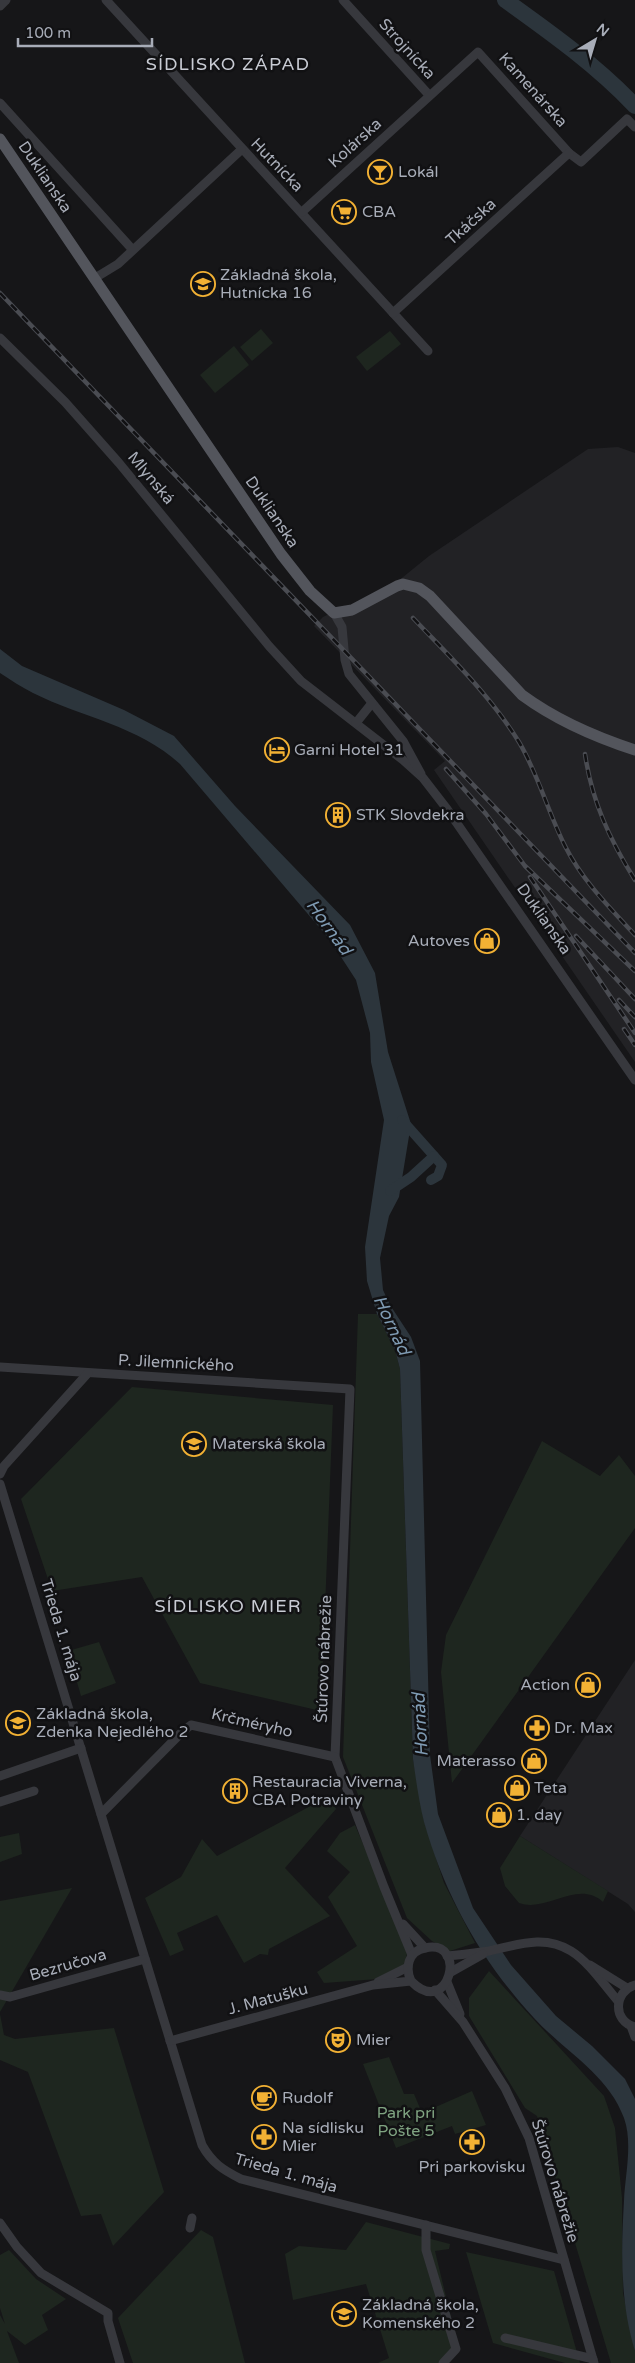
<svg xmlns="http://www.w3.org/2000/svg" width="635" height="2363" viewBox="0 0 635 2363" font-family="'Varela Round',sans-serif">
<style>
.built{fill:#222225}
.green{fill:#1e261f}
.water{fill:#2c353c}
.lines{fill:none;stroke-linecap:round;stroke-linejoin:round}
.canal{stroke:#2c353c;stroke-width:10}
.river{stroke:#2c353c;stroke-width:16}
.minor{stroke:#37383d;stroke-width:9}
.major{stroke:#53555c;stroke-width:11}
.rail-casing{stroke:#4a4c52;stroke-width:4.5}
.rail{stroke:#111113;stroke-width:2.5;stroke-dasharray:8;stroke-linecap:butt}
.labels{text-anchor:middle;dominant-baseline:central;stroke-width:5;stroke-linejoin:round;paint-order:stroke}
.street-label{font-size:16px;fill:#a8adb8;stroke:#111113}
.poi-label{font-size:16px;fill:#a8adb8;stroke:#111113;text-anchor:start}
.park-label{font-size:16px;fill:#7fa381;stroke:#111113}
.neighbourhood-label{font-size:18px;letter-spacing:1px;fill:#c9ccd4;stroke:#111113}
.water-label{font-size:18px;font-style:italic;fill:#7f9bb3;stroke:#111113}
</style>
<rect width="100%" height="100%" fill="#161618"/>
<!-- built -->
<g class="built">
<polygon points="618,447 635,453 635,1062 434,770 445,761 314,626 323,617 335,611 353,607 392,586 429,556 588,449"/>
<polygon points="635,1660 635,1912 628,1904 520,1836"/>
</g>
<!-- green -->
<g class="green">
<polygon points="261,329 273,343 252,361 240,347"/>
<polygon points="390,331 401,344 367,371 356,357"/>
<polygon points="234,346 249,365 215,393 200,375"/>
<polygon points="358,1314 377,1314 395,1350 400,1369 413,1759 424,1821 444,1883 475,1943 450,1951 432,1941 407,1918 343,1757"/>
<polygon points="132,1387 333,1405 321,1711 200,1683 142,1577 52,1591 21,1499"/>
<polygon points="542,1441 600,1476 619,1455 635,1476 635,1528 452,1783 441,1672 446,1635"/>
<polygon points="99,1642 116,1683 81,1696 68,1651"/>
<polygon points="331,1795 336,1809 285,1868 330,1916 269,1949 268,1955 260,1954 244,1963 217,1915 177,1933 184,1950 170,1956 145,1898 181,1877 202,1839 217,1856"/>
<polygon points="355,1825 396,1922 407,1954 404,1966 378,1979 324,1983 317,1972 357,1946 328,1897 350,1872 327,1851 340,1833"/>
<polygon points="19,1833 22,1854 0,1862 0,1837"/>
<path d="M520 1836 608 1891 603 1902C577 1879 548 1913 519 1903L505 1886 500 1868Z"/>
<polygon points="72,1888 0,2012 0,1901"/>
<polygon points="489,1971 604,2096 615,2128 622,2198 623,2293 635,2351 635,2363 611,2363 537,2116 525,2108 469,2016 469,1998"/>
<polygon points="0,2014 4,2035 15,2039 114,2028 164,2192 113,2246 101,2214 81,2216 28,2072 0,2060"/>
<polygon points="389,2057 404,2094 414,2094 422,2113 472,2091 486,2125 455,2134 452,2126 396,2148 363,2064"/>
<polygon points="366,2222 450,2244 449,2249 435,2251 458,2347 444,2363 378,2363 389,2358 366,2284 293,2300 285,2254 299,2246 346,2250"/>
<polygon points="201,2230 213,2237 245,2363 133,2363 118,2318"/>
<polygon points="9,2250 36,2279 66,2299 42,2315 48,2330 25,2345 7,2331 19,2363 0,2363 0,2315 5,2324 0,2308 0,2255"/>
<polygon points="466,2252 554,2271 580,2363 565,2363 493,2343"/>
</g>
<!-- water -->
<path class="water" d="M0 649 22 666 124 710 174 736 235 806 350 925 375 973 388 1052 411 1124 399 1197 389 1216 380 1258 383 1290 390 1305 411 1337 420 1361 430 1755 438 1814 473 1908 511 1965 556 2016 592 2046 625 2079 635 2099V2351C620 2302 621 2252 624 2201 625 2175 633 2143 624 2118 608 2074 564 2051 534 2018 482 1962 445 1896 424 1822 419 1802 416 1780 413 1759L400 1369 395 1350 377 1314 367 1281 365 1247 384 1120 371 1062 370 1033 356 980 330 940 180 764C139 726 81 717 33 693 21 687 11 680 0 673Z"/>
<g class="lines">
<!-- canal -->
<g class="canal">
<polyline points="402,1120 442,1165 438,1176 431,1180"/>
<polyline points="390,1191 411,1177 434,1156"/>
</g>
<!-- river -->
<path class="river" d="M505 0C551 33 596 65 635 106"/>
<!-- minor -->
<g class="minor">
<polyline points="106,0 428,351"/>
<polyline points="343,0 429,95"/>
<polyline points="0,6 6,0"/>
<polyline points="0,103 132,249"/>
<polyline points="302,212 478,52 569,153 581,162 627,119 635,127"/>
<polyline points="95,278 118,264 241,150"/>
<polyline points="393,313 569,153"/>
<polyline points="0,338 65,402 119,463 269,646 301,681 403,760 423,778 447,809 635,1080"/>
<polyline points="334,613 342,627 345,660 349,674 403,741 421,774"/>
<polyline points="356,723 372,703"/>
<polyline points="0,1367 350,1389 335,1757 384,1887 412,1955"/>
<polyline points="0,1474 4,1466 88,1373"/>
<path d="M0 1484 202 2145C212 2163 223 2170 241 2179L564 2260"/>
<polyline points="0,1776 81,1748"/>
<polyline points="0,1802 34,1791"/>
<polyline points="101,1814 182,1732 191,1725 335,1757"/>
<polyline points="403,1924 425,1948"/>
<path d="M447 1956C461 1955 475 1953 489 1951 517 1945 544 1934 571 1951 589 1962 604 1985 618 2001"/>
<polyline points="590,1965 627,1988"/>
<polyline points="451,1972 483,1954"/>
<polyline points="378,1982 408,1967"/>
<polyline points="447,1982 460,2014"/>
<path d="M635 1985C614 1991 612 2021 635 2027"/>
<polyline points="435,1990 463,2022 505,2088 529,2138 594,2363"/>
<polyline points="0,1995 10,1997 145,1959"/>
<polyline points="631,2026 635,2037"/>
<path d="M170 2041 373 1985 411 1981C449 2020 469 1938 425 1948 408 1951 405 1968 411 1981"/>
<polyline points="0,2223 17,2247 41,2273 108,2313 108,2321 120,2363"/>
<polyline points="426,2225 426,2250 456,2349 443,2363"/>
<polyline points="190,2228 192,2218"/>
<polyline points="505,2338 593,2359"/>
</g>
<!-- major -->
<path class="major" d="M0 139 281 554 310 591 334 613 352 610 397 586 403 584 419 588 430 596 522 695C556 720 595 737 635 750"/>
<defs>
<g id="rail">
<polyline points="0,293 635,953"/>
<path d="M413 618C451 658 490 695 519 742 538 774 548 812 565 846 582 880 609 907 635 935"/>
<path d="M585 754C592 802 610 840 635 880"/>
<polyline points="446,769 486,814 525,866 635,971"/>
<polyline points="530,877 635,1033"/>
<polyline points="576,936 635,999"/>
<polyline points="619,1000 635,1017"/>
<polyline points="624,1029 635,1045"/>
</g>
</defs>
<!-- rail casing -->
<use href="#rail" class="rail-casing"/>
<!-- rail -->
<use href="#rail" class="rail"/>
</g>
<!-- icons -->
<defs>
<symbol id="bar-ring" viewBox="-11 -11 22 22"><circle r="9.5" fill="#111113" stroke="#f2b134" stroke-width="1.5"/><path d="M-6-5H6L.8 .8V4.5H3.5V6h-7V4.5H-.8V.8Z" fill="#f2b134"/></symbol>
<symbol id="supermarket-ring" viewBox="-11 -11 22 22"><circle r="9.5" fill="#111113" stroke="#f2b134" stroke-width="1.5"/><path d="M-6-5.5h2.5l.6 2H6L4.5 2H-2.5L-4.4-4H-6ZM-1.5 3.2a1.3 1.3 0 1 0 .1 0ZM3 3.2a1.3 1.3 0 1 0 .1 0Z" fill="#f2b134"/></symbol>
<symbol id="school-ring" viewBox="-11 -11 22 22"><circle r="9.5" fill="#111113" stroke="#f2b134" stroke-width="1.5"/><path d="M0-5L7-2L0 1L-7-2ZM-4 1L0 2.5L4 1V4Q0 6-4 4Z" fill="#f2b134"/></symbol>
<symbol id="hotel-ring" viewBox="-11 -11 22 22"><circle r="9.5" fill="#111113" stroke="#f2b134" stroke-width="1.5"/><path d="M-6-4.5h1.5V1H6V5H4.5V3h-9V5H-6ZM-4 0a1.8 1.8 0 1 1 3.6 0ZM.5 0V-2.5h3Q6-2.5 6 0Z" fill="#f2b134"/></symbol>
<symbol id="building-ring" viewBox="-11 -11 22 22"><circle r="9.5" fill="#111113" stroke="#f2b134" stroke-width="1.5"/><path d="M-4-6H4V6H1V3H-1V6H-4ZM-2.5-4.3h1.7v1.8h-1.7ZM.8-4.3h1.7v1.8H.8ZM-2.5-1h1.7V.8h-1.7ZM.8-1h1.7V.8H.8Z" fill="#f2b134"/></symbol>
<symbol id="shop-ring" viewBox="-11 -11 22 22"><circle r="9.5" fill="#111113" stroke="#f2b134" stroke-width="1.5"/><path d="M-5-2.5h2.3a2.7 3.5 0 0 1 5.4 0H5L5.5 6h-11ZM-1.5-2.5h3a1.5 2.3 0 0 0-3 0Z" fill="#f2b134"/></symbol>
<symbol id="pharmacy-ring" viewBox="-11 -11 22 22"><circle r="9.5" fill="#111113" stroke="#f2b134" stroke-width="1.5"/><path d="M-2-6h4v4h4v4h-4v4h-4v-4h-4v-4h4Z" fill="#f2b134"/></symbol>
<symbol id="theatre-ring" viewBox="-11 -11 22 22"><circle r="9.5" fill="#111113" stroke="#f2b134" stroke-width="1.5"/><path d="M-5-5.5Q0-4 5-5.5V0Q5 5 0 6Q-5 5-5 0ZM-3.3-2.5H-1v1.5H-3.3ZM1-2.5H3.3v1.5H1ZM-2.8 1Q0 5.5 2.8 1Z" fill="#f2b134"/></symbol>
<symbol id="cafe-ring" viewBox="-11 -11 22 22"><circle r="9.5" fill="#111113" stroke="#f2b134" stroke-width="1.5"/><path d="M-5.5-4.5H6V0H3Q3 3.5 0 3.5H-2.5Q-5.5 3.5-5.5 0ZM3-3.2v2h1.7v-2ZM-6 4.5H4V6H-6Z" fill="#f2b134"/></symbol>
</defs>
<g fill-rule="evenodd">
<use href="#bar-ring" x="366" y="158" width="28" height="28"/>
<use href="#supermarket-ring" x="330" y="198" width="28" height="28"/>
<use href="#school-ring" x="189" y="270" width="28" height="28"/>
<use href="#hotel-ring" x="263" y="736" width="28" height="28"/>
<use href="#building-ring" x="324" y="801" width="28" height="28"/>
<use href="#shop-ring" x="473" y="927" width="28" height="28"/>
<use href="#school-ring" x="180" y="1430" width="28" height="28"/>
<use href="#shop-ring" x="574" y="1671" width="28" height="28"/>
<use href="#school-ring" x="4" y="1709" width="28" height="28"/>
<use href="#pharmacy-ring" x="523" y="1714" width="28" height="28"/>
<use href="#shop-ring" x="520" y="1747" width="28" height="28"/>
<use href="#shop-ring" x="503" y="1774" width="28" height="28"/>
<use href="#building-ring" x="221" y="1777" width="28" height="28"/>
<use href="#shop-ring" x="485" y="1801" width="28" height="28"/>
<use href="#theatre-ring" x="324" y="2026" width="28" height="28"/>
<use href="#cafe-ring" x="250" y="2084" width="28" height="28"/>
<use href="#pharmacy-ring" x="250" y="2123" width="28" height="28"/>
<use href="#pharmacy-ring" x="458" y="2128" width="28" height="28"/>
<use href="#school-ring" x="330" y="2300" width="28" height="28"/>
</g>
<g class="labels">
<!-- street labels -->
<g class="street-label">
<text transform="translate(407 49) rotate(48)">Strojnícka</text>
<text transform="translate(533 90) rotate(48)">Kamenárska</text>
<text transform="translate(355 143) rotate(-42)">Kolárska</text>
<text transform="translate(277 165) rotate(46)">Hutnícka</text>
<text transform="translate(45 177) rotate(56)">Duklianska</text>
<text transform="translate(471 222) rotate(-42)">Tkáčska</text>
<text transform="translate(151 478) rotate(50)">Mlynská</text>
<text transform="translate(272 512) rotate(56)">Duklianska</text>
<text transform="translate(544 919) rotate(55)">Duklianska</text>
<text transform="translate(176 1363) rotate(3)">P. Jilemnického</text>
<text transform="translate(61 1630) rotate(73)">Trieda 1. mája</text>
<text transform="translate(324 1659) rotate(-88)">Štúrovo nábrežie</text>
<text transform="translate(252 1723) rotate(13)">Krčméryho</text>
<text transform="translate(68 1965) rotate(-16)">Bezručova</text>
<text transform="translate(268 1999) rotate(-15)">J. Matušku</text>
<text transform="translate(286 2173) rotate(16)">Trieda 1. mája</text>
<text transform="translate(555 2181) rotate(73)">Štúrovo nábrežie</text>
</g>
<!-- poi labels -->
<g class="poi-label">
<text x="398" y="172">Lokál</text>
<text x="362" y="212">CBA</text>
<text x="220" y="275">Základná škola,<tspan x="220" dy="18">Hutnícka 16</tspan></text>
<text x="294" y="750">Garni Hotel 31</text>
<text x="356" y="815">STK Slovdekra</text>
<text x="470" y="941" text-anchor="end">Autoves</text>
<text x="212" y="1444">Materská škola</text>
<text x="570" y="1685" text-anchor="end">Action</text>
<text x="36" y="1714">Základná škola,<tspan x="36" dy="18">Zdenka Nejedlého 2</tspan></text>
<text x="554" y="1728">Dr. Max</text>
<text x="516" y="1761" text-anchor="end">Materasso</text>
<text x="252" y="1782">Restauracia Viverna,<tspan x="252" dy="18">CBA Potraviny</tspan></text>
<text x="534" y="1788">Teta</text>
<text x="516" y="1815">1. day</text>
<text x="356" y="2040">Mier</text>
<text x="282" y="2098">Rudolf</text>
<text x="282" y="2128">Na sídlisku<tspan x="282" dy="18">Mier</tspan></text>
<text x="472" y="2167" text-anchor="middle">Pri parkovisku</text>
<text x="362" y="2305">Základná škola,<tspan x="362" dy="18">Komenského 2</tspan></text>
</g>
<!-- park labels -->
<g class="park-label">
<text x="406" y="2113">Park pri<tspan x="406" dy="18">Pošte 5</tspan></text>
</g>
<!-- neighbourhood labels -->
<g class="neighbourhood-label">
<text x="228" y="64">SÍDLISKO ZÁPAD</text>
<text x="228" y="1606">SÍDLISKO MIER</text>
</g>
<!-- water labels -->
<g class="water-label">
<text transform="translate(329 927) rotate(54)">Hornád</text>
<text transform="translate(392 1325) rotate(65)">Hornád</text>
<text transform="translate(420 1725) rotate(-93)">Hornád</text>
</g>
</g>
<!-- north arrow -->
<g transform="translate(595 40) rotate(38)" stroke="#111113" stroke-width="4" paint-order="stroke">
<path d="M0-4L9 19L0 12L-9 19Z" fill="#a8adb8"/>
<text y="-8" font-size="14" font-weight="bold" text-anchor="middle" fill="#a8adb8">N</text>
</g>
<!-- scale -->
<path d="M18 38v8h134v-8" fill="none" stroke="#a8adb8" stroke-width="2.5"/>
<text x="25" y="38" font-size="15" fill="#a8adb8" stroke="#111113" stroke-width="4" paint-order="stroke">100 m</text>
</svg>
